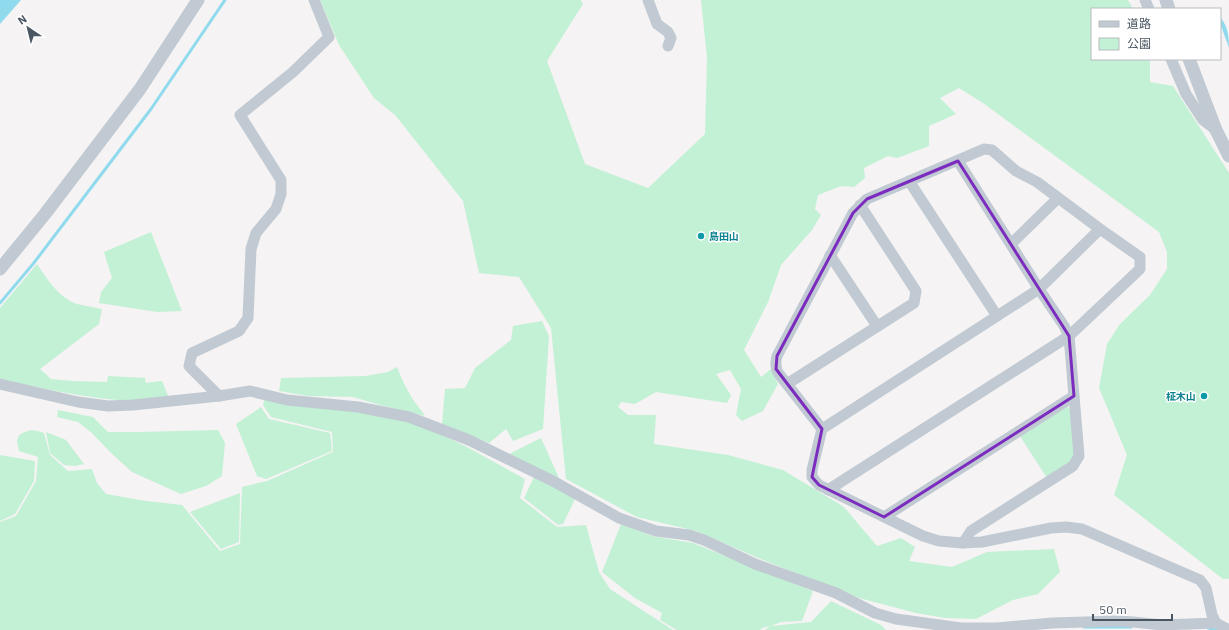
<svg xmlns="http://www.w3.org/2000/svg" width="1229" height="630" viewBox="0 0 1229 630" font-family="'IBM Plex Sans','Noto Sans JP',sans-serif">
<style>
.green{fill:#c3f1d5}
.water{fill:#90daee}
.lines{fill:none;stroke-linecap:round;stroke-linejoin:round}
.stream{stroke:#90daee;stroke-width:3}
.minor{stroke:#c1cad2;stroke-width:11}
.tertiary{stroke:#c1cad2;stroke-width:13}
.marked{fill:none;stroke:#7b2cbf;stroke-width:3;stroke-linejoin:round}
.culture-dot{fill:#0f9aa8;stroke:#fff;stroke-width:1.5}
.labels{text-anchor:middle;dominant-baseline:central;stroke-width:3;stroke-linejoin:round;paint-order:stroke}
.culture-label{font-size:10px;font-weight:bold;fill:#0d838f;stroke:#fff;text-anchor:start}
</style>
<rect width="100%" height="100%" fill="#f5f3f3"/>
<!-- green -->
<g class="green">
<polygon points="320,0 581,0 583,4 547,61 585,164 648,188 705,134 707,58 701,0 1128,0 1133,9 1092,9 1092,59 1150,59 1150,82 1173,86 1229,173 1229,579 1223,579 1114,495 1127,455 1099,388 1107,344 1120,324 1150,295 1167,269 1167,252 1159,232 983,103 959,88 940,98 956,114 929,126 929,146 897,158 888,156 864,168 865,178 854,187 841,186 818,195 815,209 821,215 812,230 781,265 768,302 744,350 761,377 771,369 778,384 763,411 742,421 736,415 741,389 730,370 716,374 731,395 727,403 656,392 635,404 621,402 618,407 628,415 656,415 654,444 728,455 783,470 844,507 877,546 901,538 915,547 909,561 952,567 987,552 1054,549 1060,572 1038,594 1013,600 976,619 945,618 916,613 859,598 763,560 696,531 637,517 566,479 551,328 519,277 479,273 463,201 396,116 374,98 339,45"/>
<polygon points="151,232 182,311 157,312 99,303 101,292 112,278 104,252"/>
<path d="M37 264C47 279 59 298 77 304 85 306 94 307 102 309L99 324 40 369 51 379 73 381 107 382 108 376 145 378 146 383 162 381 169 398C157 399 146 401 134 401 89 399 44 389 0 379V308Z"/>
<polygon points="542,321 549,336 543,429 513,441 506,429 489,443 442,424 445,389 465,388 475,368 511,340 513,326"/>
<path d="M397 367C401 378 406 388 412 398 416 405 421 409 425 416L380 405 353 397 308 396 279 391 281 378 365 376 388 372Z"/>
<path d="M265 397 346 408 408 419 465 446 525 479 520 498 557 527 586 525 599 572 610 589 673 630H0V522L16 516 36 481 38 457 19 451 17 441 19 435C29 429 33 429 44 433L50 455 68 471 92 469 97 483 106 494 146 501 182 505 220 551 240 544 242 487 267 481 333 452 332 432 271 417 263 405Z"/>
<polygon points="1066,406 1071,409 1074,455 1070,462 1047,478 1020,436"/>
<polygon points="261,407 269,419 330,433 332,451 266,479 257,476 236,424"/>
<polygon points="58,410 93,417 108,432 139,432 218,430 225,443 222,476 206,486 181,494 132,472 110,452 92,433 78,422 57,417"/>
<polygon points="46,432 66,440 84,464 75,466 64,465 50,453"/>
<polygon points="541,438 559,478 510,456 511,453"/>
<polygon points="0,455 35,461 34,481 15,514 0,521"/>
<polygon points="534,477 576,497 563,524 558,525 524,498"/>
<polygon points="240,493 239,542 221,549 190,512"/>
<polygon points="621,524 652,536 693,543 813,591 802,621 781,622 771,626 811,622 831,601 881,625 886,630 765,630 770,626 762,628 760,630 677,630 660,620 662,613 635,598 602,572"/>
</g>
<!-- water -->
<g class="water">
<polygon points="0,0 21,0 0,24"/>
<path d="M1220 18H1221C1228 27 1229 37 1229 48L1220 23Z"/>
</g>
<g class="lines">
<!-- stream -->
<g class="stream">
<polyline points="0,303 33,264 151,109 225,0"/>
<polyline points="1084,627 1131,627"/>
<polyline points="1208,628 1216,630"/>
</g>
<!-- minor -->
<g class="minor">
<polyline points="648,0 657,24 668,32 671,38 668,46"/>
<polyline points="1145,0 1149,9"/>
<polyline points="1171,59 1186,94 1203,120 1216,130"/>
<polyline points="958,161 1039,289 1064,326 1069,336 1079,456 1073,466 971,531 963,543"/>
<polyline points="909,181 997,316"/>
<polyline points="1100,229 1039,289 822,429 812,470 812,477 819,485 923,536 939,541 963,543 982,542 1051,528 1066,527 1082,529 1200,580 1206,588 1212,615 1216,623"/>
<polyline points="1011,244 1058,198"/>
<polyline points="830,255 877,326"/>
<polyline points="0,384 78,402 108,406 133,405 219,396 250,391 287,400 358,407 409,417 469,440 553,481 619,518 656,531 689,535 704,540 755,564 836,593 875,613 896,619 961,628 997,628 1052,623 1118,621 1133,622 1162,625 1216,623 1229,630"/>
<polyline points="787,384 914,303 916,291 860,205"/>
<polyline points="219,396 189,366 192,353 239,331 248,318 251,249 256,233 276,209 281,194 281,180 240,115 293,72 329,37 314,0"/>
<path d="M822 429 779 374C775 368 775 363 777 356L853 213 867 199 984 149 992 150 1016 171 1037 182 1100 229 1140 257V269L1069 336 828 490"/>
<polyline points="884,517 1074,396"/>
</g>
<!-- tertiary -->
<g class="tertiary">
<polyline points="1166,0 1169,9"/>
<polyline points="1189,59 1216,130 1229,156"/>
<polyline points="0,269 45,214 140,89 198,0"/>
</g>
</g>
<!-- marked area -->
<path class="marked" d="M958 161 1069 336 1074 396 884 517 819 485 812 477 822 429 776 369 777 356 853 213 867 199Z"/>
<!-- markers -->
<g class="culture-dot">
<circle cx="701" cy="236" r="4"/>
<circle cx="1204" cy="396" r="4"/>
</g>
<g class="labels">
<!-- culture labels -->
<g class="culture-label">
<text x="709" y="236">島田山</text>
<text x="1196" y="396" text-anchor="end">柾木山</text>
</g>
</g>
<!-- legend -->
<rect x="1091" y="8" width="130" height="52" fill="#ffffff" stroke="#b7bbc0"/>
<rect x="1099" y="21" width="20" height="6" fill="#c1cad2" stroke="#b7bbc0"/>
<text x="1127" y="28" font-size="12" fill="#4a5661">道路</text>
<rect x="1099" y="38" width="20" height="12" fill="#c3f1d5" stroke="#b7bbc0"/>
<text x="1127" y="48" font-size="12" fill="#4a5661">公園</text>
<!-- north arrow -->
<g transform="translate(28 28) rotate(325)" stroke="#ffffff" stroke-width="3" paint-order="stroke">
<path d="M0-3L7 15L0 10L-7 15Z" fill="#4a5661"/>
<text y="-6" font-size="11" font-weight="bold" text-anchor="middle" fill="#4a5661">N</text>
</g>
<!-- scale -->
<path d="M1093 614v6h79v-6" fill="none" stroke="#4a5661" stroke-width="2"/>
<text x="1099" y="614" font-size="12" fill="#4a5661" stroke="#ffffff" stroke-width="3" paint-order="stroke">50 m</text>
</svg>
